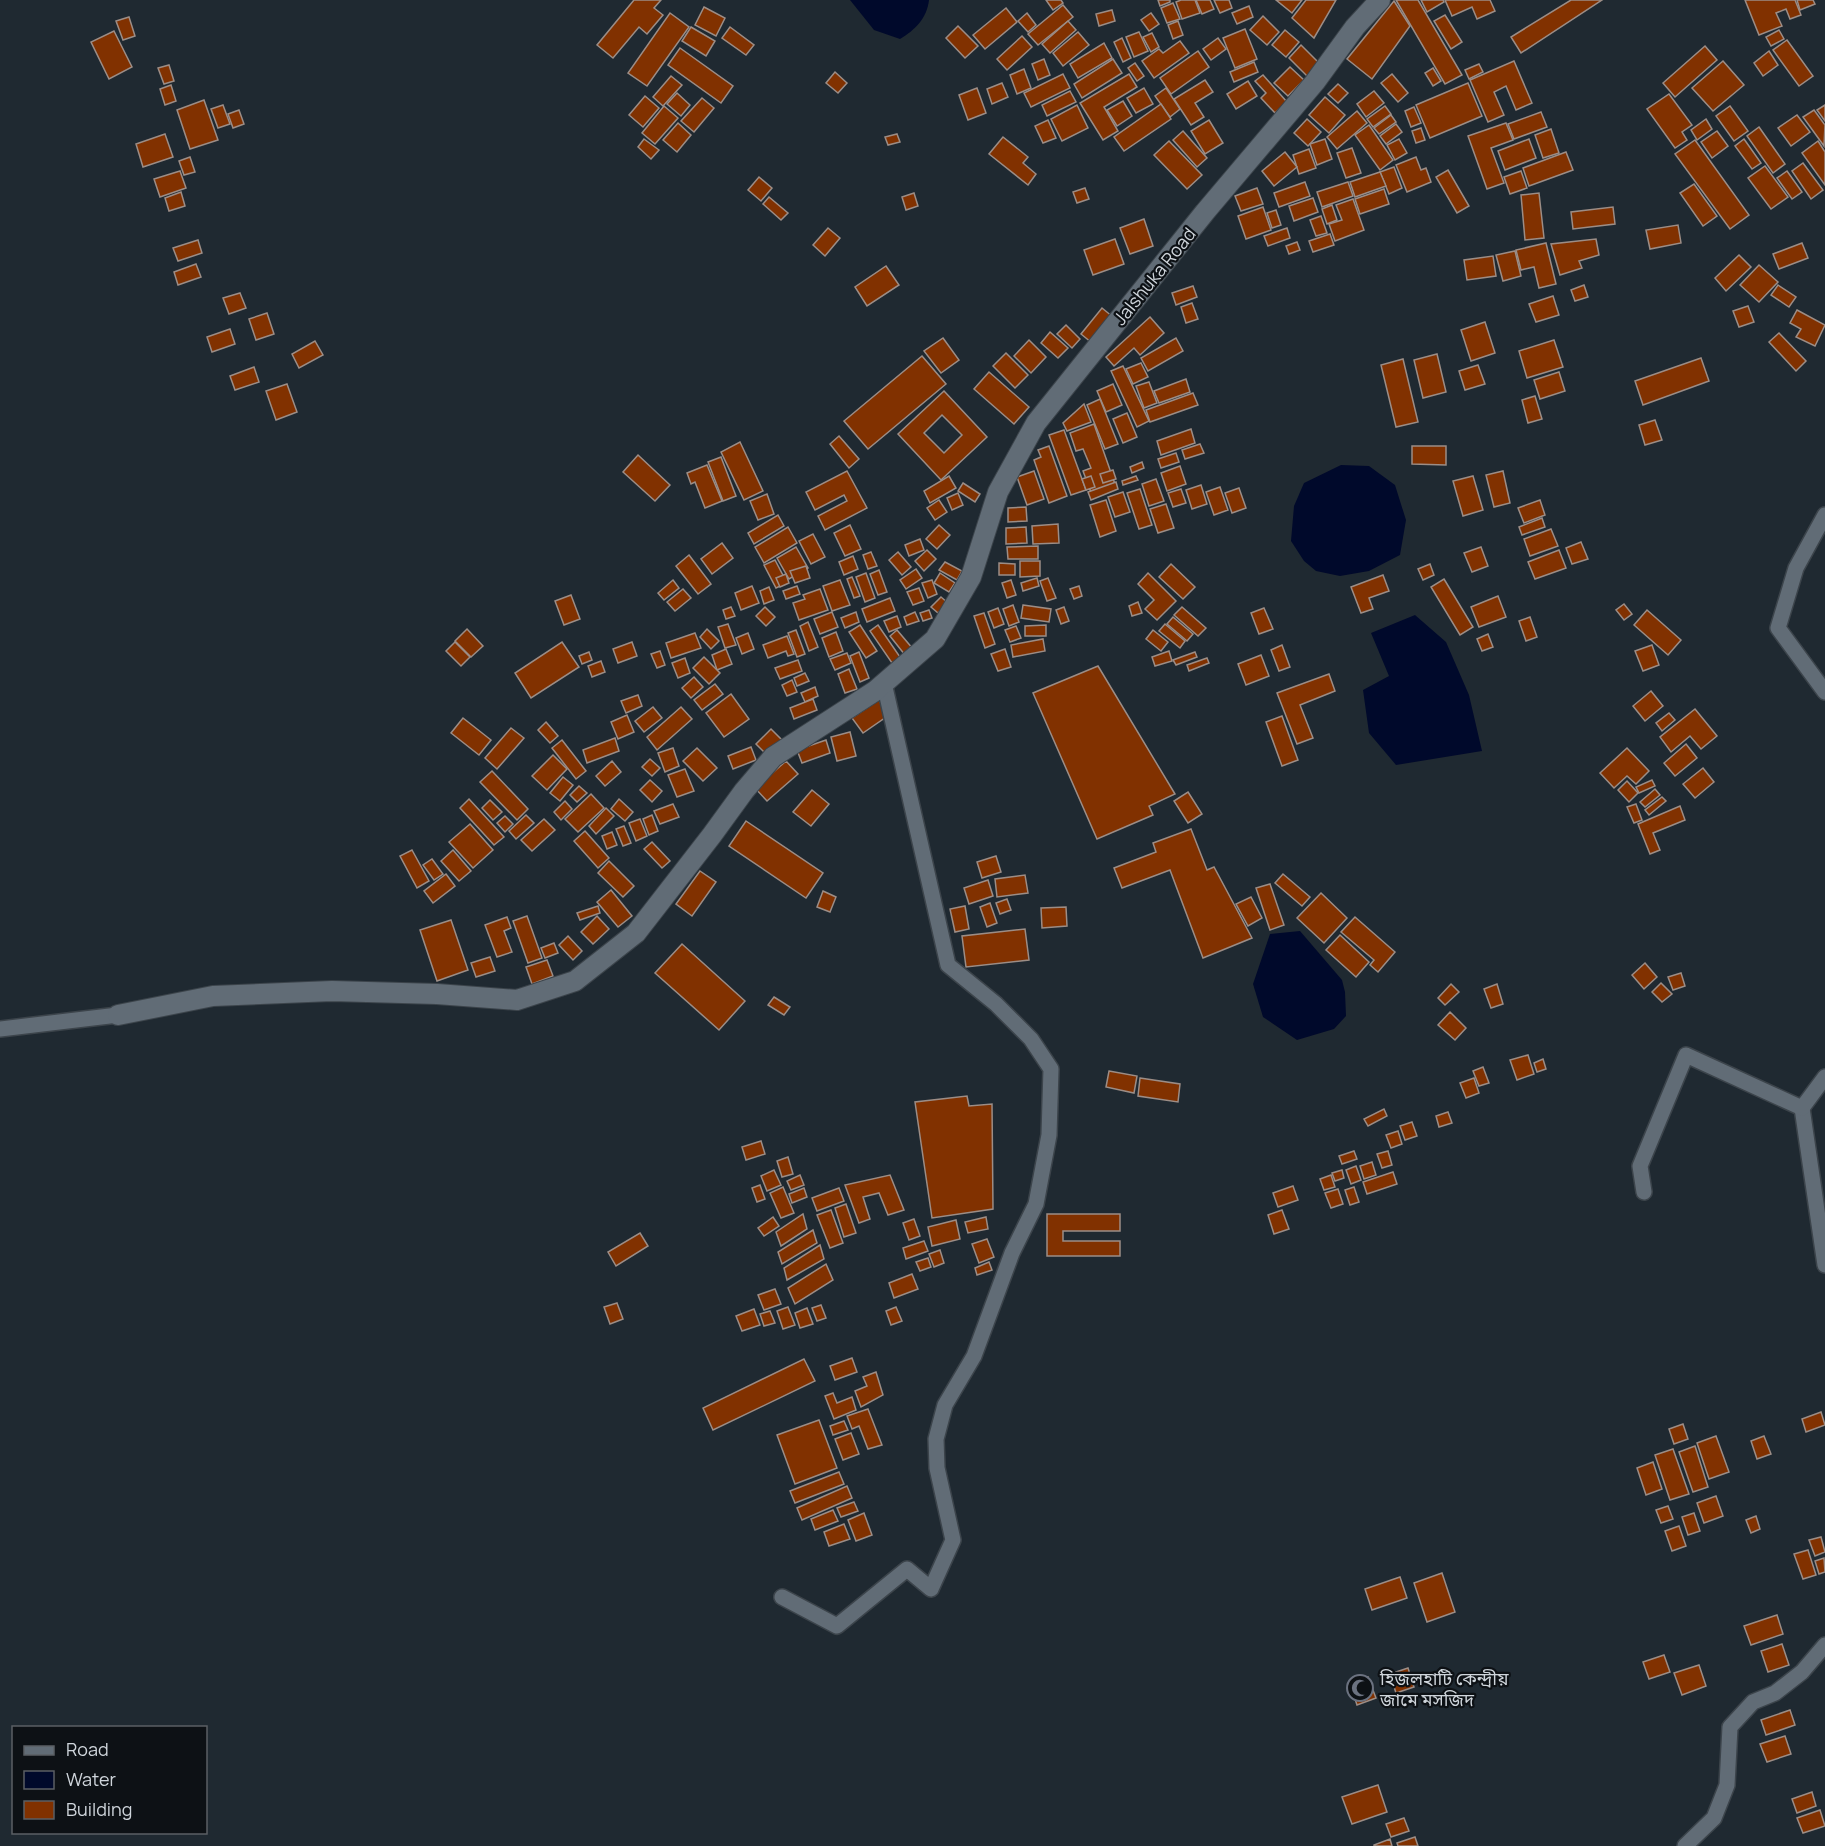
<svg xmlns="http://www.w3.org/2000/svg" width="1825" height="1846" viewBox="0 0 1825 1846" font-family="Manrope,'Noto Sans Bengali',sans-serif">
<style>
.water{fill:#00092b}
.building{fill:#813100;stroke:#9c8d86;stroke-width:1.5;fill-rule:evenodd}
.lines{fill:none;stroke-linecap:round;stroke-linejoin:round}
.minor-casing{stroke:#3c444b;stroke-width:18}
.tertiary-casing{stroke:#3c444b;stroke-width:22}
.minor{stroke:#616c76;stroke-width:15}
.tertiary{stroke:#616c76;stroke-width:20}
.labels{text-anchor:middle;dominant-baseline:central;stroke-width:4.5;stroke-linejoin:round;paint-order:stroke}
.street-label{font-size:18px;fill:#cfd5db;stroke:#0d1115}
.poi-label{font-size:18px;fill:#cfd5db;stroke:#0d1115;text-anchor:start}
</style>
<rect width="100%" height="100%" fill="#1f2931"/>
<!-- water -->
<g class="water">
<path d="M850 0H929C927 18 915 30 900 39L874 30Z"/>
<polygon points="1341,465 1369,466 1395,485 1406,520 1400,555 1369,571 1340,576 1316,571 1304,561 1291,541 1294,506 1304,483"/>
<polygon points="1415,615 1446,642 1469,695 1482,751 1396,765 1369,733 1363,690 1389,676 1371,633"/>
<polygon points="1300,931 1342,980 1345,992 1346,1016 1334,1029 1297,1040 1263,1017 1253,984 1270,934"/>
</g>
<!-- building -->
<g class="building">
<polygon points="634,0 661,0 654,8 663,15 647,34 639,27 613,58 597,45"/>
<polygon points="1046,0 1061,0 1063,3 1053,10"/>
<polygon points="1158,0 1170,0 1170,2 1160,6"/>
<polygon points="1181,0 1195,0 1200,13 1182,19 1176,2"/>
<polygon points="1196,0 1210,0 1214,9 1202,14"/>
<polygon points="1214,0 1229,0 1232,8 1220,13"/>
<polygon points="1276,0 1302,0 1292,13"/>
<polygon points="1306,0 1336,0 1314,38 1292,18"/>
<polygon points="1396,0 1418,0 1462,75 1445,84"/>
<polygon points="1421,0 1443,0 1444,2 1427,12"/>
<polygon points="1445,0 1490,0 1495,11 1477,19 1472,7 1452,16"/>
<polygon points="1571,0 1602,0 1521,53 1511,37"/>
<polygon points="1745,0 1795,0 1801,15 1790,19 1786,9 1776,13 1782,26 1759,35"/>
<polygon points="1797,0 1813,0 1815,4 1800,10"/>
<polygon points="1394,1 1410,26 1372,79 1347,59"/>
<polygon points="1173,3 1180,19 1167,23 1161,8"/>
<polygon points="1063,5 1073,17 1038,45 1028,34"/>
<polygon points="1249,6 1253,17 1237,24 1232,13"/>
<polygon points="704,7 725,18 716,36 695,25"/>
<polygon points="1006,8 1017,22 985,49 973,35"/>
<polygon points="1112,10 1115,21 1099,26 1096,14"/>
<polygon points="670,13 689,27 647,86 628,73"/>
<polygon points="1027,13 1036,25 1028,32 1018,21"/>
<polygon points="1151,13 1159,24 1149,31 1141,20"/>
<polygon points="1445,15 1462,42 1451,49 1434,21"/>
<polygon points="1263,16 1279,32 1267,45 1250,30"/>
<polygon points="129,17 135,36 123,40 116,21"/>
<polygon points="1068,21 1076,30 1050,53 1042,44"/>
<polygon points="1178,21 1183,35 1173,39 1168,25"/>
<polygon points="958,26 978,46 965,58 946,38"/>
<polygon points="691,27 715,41 706,56 682,41"/>
<polygon points="730,27 754,45 746,55 722,38"/>
<polygon points="1245,29 1257,59 1235,68 1223,38"/>
<polygon points="1285,30 1299,42 1286,57 1272,45"/>
<polygon points="1779,30 1784,39 1771,46 1766,37"/>
<polygon points="114,31 132,67 109,79 91,42"/>
<polygon points="1078,32 1089,45 1063,66 1053,53"/>
<polygon points="1139,32 1148,51 1134,57 1126,37"/>
<polygon points="1152,33 1159,47 1151,52 1143,37"/>
<polygon points="1022,36 1032,47 1007,70 997,59"/>
<polygon points="1122,38 1131,58 1123,62 1114,42"/>
<polygon points="1218,38 1226,49 1211,60 1203,49"/>
<polygon points="1787,40 1813,76 1799,86 1773,50"/>
<polygon points="1180,41 1189,53 1154,78 1142,61 1159,49 1163,53"/>
<polygon points="1104,43 1112,58 1078,78 1070,64"/>
<polygon points="1301,45 1319,63 1307,76 1289,58"/>
<polygon points="1705,46 1717,60 1675,97 1663,83"/>
<polygon points="680,48 733,86 721,103 668,65"/>
<polygon points="1198,51 1209,67 1171,94 1160,78"/>
<polygon points="1769,51 1778,65 1763,76 1754,63"/>
<polygon points="1044,59 1050,75 1038,80 1032,64"/>
<polygon points="1113,59 1122,73 1082,98 1074,84"/>
<polygon points="1514,61 1532,103 1516,110 1506,86 1494,92 1504,115 1488,122 1470,80"/>
<polygon points="1723,61 1744,85 1713,111 1692,88"/>
<polygon points="1254,62 1258,72 1234,82 1230,72"/>
<polygon points="1135,63 1144,76 1137,81 1128,68"/>
<polygon points="1479,64 1483,72 1469,79 1465,70"/>
<polygon points="169,65 174,81 164,84 158,68"/>
<polygon points="1290,67 1304,80 1288,96 1274,83"/>
<polygon points="1433,68 1441,81 1433,86 1425,73"/>
<polygon points="1024,69 1031,88 1017,94 1010,75"/>
<polygon points="835,72 847,83 838,93 826,83"/>
<polygon points="1063,74 1070,88 1031,107 1024,93"/>
<polygon points="1129,74 1137,87 1104,107 1118,131 1103,140 1080,103"/>
<polygon points="1392,74 1408,93 1398,102 1381,83"/>
<polygon points="1263,75 1287,102 1275,113 1261,98 1266,93 1255,81"/>
<polygon points="671,76 682,85 663,106 653,97"/>
<polygon points="1205,80 1213,92 1195,103 1204,117 1191,125 1174,99"/>
<polygon points="1248,81 1257,96 1236,109 1227,94"/>
<polygon points="1002,83 1008,97 992,104 987,89"/>
<polygon points="1468,83 1482,116 1430,138 1416,105"/>
<polygon points="1338,84 1348,93 1338,103 1328,94"/>
<polygon points="171,85 176,101 165,105 160,89"/>
<polygon points="977,88 986,113 968,120 959,95"/>
<polygon points="1144,88 1153,104 1136,113 1127,98"/>
<polygon points="1166,88 1180,109 1170,117 1155,96"/>
<polygon points="1070,91 1076,102 1047,116 1042,105"/>
<polygon points="1374,91 1384,103 1366,117 1357,104"/>
<polygon points="677,93 690,105 681,116 667,104"/>
<polygon points="1669,94 1692,125 1682,132 1687,140 1675,148 1647,109"/>
<polygon points="645,96 659,108 643,127 629,115"/>
<polygon points="1325,97 1345,115 1329,133 1309,115"/>
<polygon points="702,98 714,108 694,132 681,121"/>
<polygon points="204,100 218,140 190,149 177,110"/>
<polygon points="1123,101 1132,116 1117,126 1107,110"/>
<polygon points="1161,104 1171,119 1124,151 1114,137"/>
<polygon points="223,105 230,124 218,128 211,109"/>
<polygon points="1077,105 1088,128 1062,141 1051,119"/>
<polygon points="1825,105 1825,121 1817,110"/>
<polygon points="664,106 678,118 655,144 642,133"/>
<polygon points="1385,106 1391,114 1373,127 1367,119"/>
<polygon points="1730,106 1748,131 1734,141 1716,116"/>
<polygon points="1414,107 1421,123 1411,127 1405,111"/>
<polygon points="239,110 244,124 233,128 228,114"/>
<polygon points="1814,110 1825,125 1824,146 1803,117"/>
<polygon points="1357,111 1367,123 1337,149 1327,137"/>
<polygon points="1541,112 1547,127 1514,139 1508,124"/>
<polygon points="1391,115 1396,122 1379,134 1374,128"/>
<polygon points="1797,115 1810,132 1791,146 1778,128"/>
<polygon points="1307,119 1321,132 1308,146 1294,133"/>
<polygon points="1706,119 1712,129 1697,140 1691,130"/>
<polygon points="1048,120 1056,138 1043,143 1035,126"/>
<polygon points="1209,120 1223,143 1205,154 1191,131"/>
<polygon points="678,123 691,135 677,152 663,140"/>
<polygon points="1506,123 1513,140 1491,148 1504,183 1487,189 1468,136"/>
<polygon points="1396,124 1402,132 1386,144 1380,136"/>
<polygon points="1369,125 1393,160 1380,170 1355,135"/>
<polygon points="1759,127 1785,164 1773,173 1747,136"/>
<polygon points="1421,128 1425,140 1416,143 1412,131"/>
<polygon points="1551,129 1559,153 1543,158 1535,135"/>
<polygon points="1183,131 1207,158 1197,167 1173,140"/>
<polygon points="1717,131 1728,146 1712,158 1701,142"/>
<polygon points="165,134 173,157 143,167 136,144"/>
<polygon points="897,134 900,142 888,145 885,137"/>
<polygon points="1003,137 1028,157 1023,163 1036,174 1028,185 989,154"/>
<polygon points="644,139 659,150 651,159 638,147"/>
<polygon points="1325,139 1332,159 1317,165 1310,144"/>
<polygon points="1399,139 1407,153 1395,160 1387,145"/>
<polygon points="1529,139 1536,158 1505,170 1498,151"/>
<polygon points="1744,139 1761,163 1752,169 1735,146"/>
<polygon points="1695,140 1749,215 1730,229 1675,154"/>
<polygon points="1169,141 1202,175 1187,189 1154,155"/>
<polygon points="1818,141 1825,152 1825,185 1802,153"/>
<polygon points="1352,148 1361,173 1346,178 1337,153"/>
<polygon points="1309,149 1316,168 1299,174 1293,155"/>
<polygon points="1285,152 1297,167 1274,186 1262,171"/>
<polygon points="1566,152 1573,170 1529,186 1523,168"/>
<polygon points="190,157 195,172 184,175 179,161"/>
<polygon points="1416,157 1421,170 1426,168 1431,182 1407,192 1396,165"/>
<polygon points="1803,163 1823,190 1811,199 1792,171"/>
<polygon points="1765,166 1788,197 1771,209 1748,178"/>
<polygon points="1394,167 1402,188 1389,194 1380,172"/>
<polygon points="1448,170 1469,206 1457,213 1436,177"/>
<polygon points="180,171 186,188 160,197 154,179"/>
<polygon points="1521,171 1527,188 1510,194 1504,177"/>
<polygon points="1787,171 1802,192 1792,199 1777,178"/>
<polygon points="1380,172 1386,186 1355,197 1350,182"/>
<polygon points="759,177 772,188 761,201 748,190"/>
<polygon points="1305,182 1310,196 1279,207 1274,193"/>
<polygon points="1348,182 1353,196 1322,207 1317,192"/>
<polygon points="1694,184 1717,216 1703,226 1680,193"/>
<polygon points="1085,188 1089,199 1077,203 1073,192"/>
<polygon points="1257,188 1263,204 1241,211 1235,196"/>
<polygon points="1384,189 1389,204 1360,214 1355,199"/>
<polygon points="181,192 185,206 169,211 165,198"/>
<polygon points="914,193 918,206 906,210 902,197"/>
<polygon points="1539,193 1544,238 1525,240 1521,195"/>
<polygon points="769,197 788,213 781,220 763,204"/>
<polygon points="1313,198 1318,212 1294,221 1289,206"/>
<polygon points="1353,199 1364,230 1335,241 1329,224 1342,220 1336,205"/>
<polygon points="1332,205 1337,220 1327,224 1322,209"/>
<polygon points="1263,207 1271,230 1246,239 1238,216"/>
<polygon points="1613,207 1615,224 1573,229 1571,212"/>
<polygon points="1276,210 1281,225 1272,228 1267,213"/>
<polygon points="1321,216 1327,233 1316,236 1310,220"/>
<polygon points="1144,219 1153,246 1130,254 1120,228"/>
<polygon points="1678,225 1681,243 1650,249 1646,230"/>
<polygon points="828,228 840,238 825,256 813,245"/>
<polygon points="1287,228 1290,238 1268,246 1264,236"/>
<polygon points="1330,234 1334,245 1313,252 1309,241"/>
<polygon points="1115,239 1124,264 1093,275 1084,250"/>
<polygon points="1596,239 1599,255 1579,261 1582,268 1560,275 1551,244"/>
<polygon points="198,240 202,253 178,261 173,248"/>
<polygon points="1297,242 1300,250 1289,254 1286,246"/>
<polygon points="1546,243 1556,284 1539,288 1534,267 1521,270 1516,250"/>
<polygon points="1802,243 1808,258 1779,269 1773,254"/>
<polygon points="1515,251 1521,276 1503,281 1496,255"/>
<polygon points="1739,255 1751,267 1726,291 1715,278"/>
<polygon points="1493,256 1496,276 1467,280 1464,260"/>
<polygon points="196,264 201,277 178,285 174,272"/>
<polygon points="1759,265 1778,282 1759,302 1740,285"/>
<polygon points="886,266 899,285 867,306 855,287"/>
<polygon points="1584,285 1588,297 1575,301 1571,290"/>
<polygon points="1778,285 1796,297 1789,307 1771,295"/>
<polygon points="1193,286 1197,297 1176,305 1172,293"/>
<polygon points="240,293 246,308 229,314 223,298"/>
<polygon points="1553,296 1559,315 1536,322 1529,304"/>
<polygon points="1192,303 1198,319 1186,323 1181,307"/>
<polygon points="1748,306 1754,322 1739,327 1733,311"/>
<polygon points="1102,308 1113,317 1092,343 1081,334"/>
<polygon points="1797,310 1825,325 1815,346 1796,337 1801,329 1790,323"/>
<polygon points="267,313 274,334 256,340 249,319"/>
<polygon points="1150,317 1164,333 1140,355 1134,348 1114,366 1106,357"/>
<polygon points="1485,322 1495,353 1471,361 1461,330"/>
<polygon points="1066,325 1080,339 1072,348 1057,334"/>
<polygon points="230,329 235,344 212,352 207,337"/>
<polygon points="1050,332 1068,348 1058,358 1041,343"/>
<polygon points="1779,333 1806,361 1796,371 1769,342"/>
<polygon points="943,338 959,360 941,373 924,351"/>
<polygon points="1176,338 1183,351 1148,371 1141,358"/>
<polygon points="1029,340 1046,357 1031,373 1014,356"/>
<polygon points="1554,340 1563,367 1527,378 1519,351"/>
<polygon points="315,341 323,355 299,368 292,354"/>
<polygon points="1006,353 1028,375 1015,388 993,366"/>
<polygon points="1437,354 1446,392 1423,398 1414,360"/>
<polygon points="922,356 946,384 868,449 844,421"/>
<polygon points="1701,358 1709,381 1643,405 1635,381"/>
<polygon points="1403,359 1418,422 1396,427 1381,365"/>
<polygon points="1141,363 1148,377 1133,384 1126,369"/>
<polygon points="1478,365 1485,384 1465,390 1459,371"/>
<polygon points="1123,366 1149,421 1137,427 1111,371"/>
<polygon points="254,367 259,382 235,390 230,376"/>
<polygon points="989,372 1029,407 1014,424 974,389"/>
<polygon points="1559,372 1565,391 1540,399 1534,380"/>
<polygon points="1186,379 1190,392 1159,403 1154,391"/>
<polygon points="1149,382 1157,403 1144,408 1136,386"/>
<polygon points="287,384 297,412 276,420 266,391"/>
<polygon points="1113,384 1122,405 1106,412 1097,391"/>
<path d="M944 391 987 437 941 480 898 434ZM942 415 962 435 944 453 924 433Z"/>
<polygon points="1193,393 1198,405 1150,422 1146,410"/>
<polygon points="1535,396 1542,419 1528,423 1522,400"/>
<polygon points="1100,399 1118,444 1105,449 1087,405"/>
<polygon points="1084,404 1091,422 1067,431 1063,423"/>
<polygon points="1127,413 1137,437 1123,443 1113,419"/>
<polygon points="1655,420 1662,440 1645,445 1639,425"/>
<polygon points="1094,424 1116,487 1092,495 1083,471 1091,468 1083,449 1076,451 1070,433"/>
<polygon points="1191,429 1195,443 1161,455 1157,441"/>
<polygon points="1064,430 1086,490 1071,495 1049,435"/>
<polygon points="839,436 859,459 849,468 830,444"/>
<polygon points="740,442 763,491 744,500 721,452"/>
<polygon points="1200,444 1204,453 1185,459 1182,450"/>
<polygon points="1049,446 1067,496 1049,503 1034,460 1041,457 1038,450"/>
<polygon points="1412,446 1446,446 1446,465 1412,464"/>
<polygon points="1176,453 1179,462 1161,468 1158,459"/>
<polygon points="638,455 670,485 655,501 623,472"/>
<polygon points="721,457 736,496 723,501 708,462"/>
<polygon points="1142,462 1144,468 1132,473 1130,467"/>
<polygon points="707,465 722,501 705,508 695,482 691,484 687,473"/>
<polygon points="1180,466 1186,484 1167,491 1161,473"/>
<polygon points="1113,470 1116,479 1103,483 1100,474"/>
<polygon points="847,471 867,508 825,530 818,516 847,501 844,495 815,510 806,492"/>
<polygon points="1034,471 1044,499 1027,505 1017,477"/>
<polygon points="1503,471 1510,503 1494,507 1486,475"/>
<polygon points="949,476 956,488 930,503 924,491"/>
<polygon points="1091,476 1095,487 1086,490 1082,479"/>
<polygon points="1136,476 1138,480 1123,485 1122,481"/>
<polygon points="1473,476 1483,510 1463,516 1453,481"/>
<polygon points="1156,479 1164,501 1149,506 1142,484"/>
<polygon points="1116,482 1118,489 1091,500 1088,492"/>
<polygon points="963,483 980,494 975,502 958,491"/>
<polygon points="1201,485 1207,504 1192,509 1186,490"/>
<polygon points="1220,487 1228,510 1214,515 1206,492"/>
<polygon points="1239,488 1246,508 1232,513 1225,493"/>
<polygon points="1140,489 1152,525 1139,529 1127,493"/>
<polygon points="1181,489 1186,503 1173,507 1168,493"/>
<polygon points="1123,492 1130,512 1115,517 1108,497"/>
<polygon points="958,493 963,505 952,510 947,498"/>
<polygon points="767,494 774,514 758,520 750,501"/>
<polygon points="939,500 947,512 935,520 927,508"/>
<polygon points="1106,500 1116,531 1100,537 1090,505"/>
<polygon points="1540,500 1545,515 1524,523 1518,508"/>
<polygon points="1166,504 1174,528 1158,533 1150,509"/>
<polygon points="1026,507 1027,521 1008,522 1008,508"/>
<polygon points="778,515 784,526 754,544 748,533"/>
<polygon points="1542,518 1545,527 1522,535 1519,527"/>
<polygon points="1058,524 1059,543 1033,544 1032,526"/>
<polygon points="850,525 861,549 845,556 834,533"/>
<polygon points="939,525 950,535 937,549 926,539"/>
<polygon points="788,527 797,543 764,563 755,547"/>
<polygon points="1026,527 1027,543 1006,544 1006,528"/>
<polygon points="1551,529 1558,546 1530,556 1524,539"/>
<polygon points="813,534 825,557 811,564 799,541"/>
<polygon points="920,539 924,550 909,556 905,545"/>
<polygon points="1581,542 1588,559 1572,564 1566,548"/>
<polygon points="722,543 733,558 712,574 701,559"/>
<polygon points="1038,546 1038,559 1008,559 1007,547"/>
<polygon points="796,547 808,568 789,579 777,558"/>
<polygon points="1481,547 1488,566 1472,572 1464,553"/>
<polygon points="927,550 936,559 924,571 915,561"/>
<polygon points="1559,550 1566,568 1535,579 1528,562"/>
<polygon points="871,552 877,566 868,569 863,555"/>
<polygon points="898,552 911,567 902,575 889,560"/>
<polygon points="689,555 711,584 698,594 676,566"/>
<polygon points="853,556 858,569 844,575 839,562"/>
<polygon points="775,560 787,583 776,588 764,565"/>
<polygon points="1020,561 1040,561 1040,576 1020,577"/>
<polygon points="945,562 962,571 957,580 939,570"/>
<polygon points="999,563 1015,564 1015,575 999,575"/>
<polygon points="1171,564 1195,587 1183,599 1159,577"/>
<polygon points="1430,564 1434,575 1423,580 1418,569"/>
<polygon points="806,566 810,578 795,583 790,571"/>
<polygon points="916,569 922,578 906,589 900,580"/>
<polygon points="879,570 887,592 878,595 870,574"/>
<polygon points="866,573 875,598 865,602 856,577"/>
<polygon points="940,573 955,583 949,592 934,583"/>
<polygon points="1148,573 1176,601 1157,620 1145,609 1154,600 1138,584"/>
<polygon points="786,574 789,583 780,587 776,578"/>
<polygon points="1383,575 1389,591 1369,598 1373,609 1361,613 1351,587"/>
<polygon points="852,577 860,596 854,598 847,579"/>
<polygon points="1037,578 1039,586 1023,591 1021,583"/>
<polygon points="1048,578 1056,598 1047,601 1040,581"/>
<polygon points="1444,579 1473,627 1460,635 1431,587"/>
<polygon points="673,580 679,588 664,600 658,593"/>
<polygon points="840,580 850,605 832,611 823,586"/>
<polygon points="932,580 937,594 928,598 922,583"/>
<polygon points="1011,580 1016,595 1007,598 1002,583"/>
<polygon points="752,586 759,603 741,610 735,593"/>
<polygon points="797,586 800,594 786,599 783,591"/>
<polygon points="1079,586 1082,596 1074,599 1070,589"/>
<polygon points="769,587 774,600 764,604 760,591"/>
<polygon points="919,588 924,601 913,605 907,592"/>
<polygon points="683,589 691,598 675,611 667,602"/>
<polygon points="820,589 828,610 799,620 793,603 805,599 803,595"/>
<polygon points="571,595 580,619 564,625 555,601"/>
<polygon points="1498,596 1506,617 1479,627 1471,607"/>
<polygon points="941,597 948,603 938,613 931,607"/>
<polygon points="890,598 895,611 867,622 862,609"/>
<polygon points="1138,602 1142,613 1132,616 1129,606"/>
<polygon points="1624,604 1632,614 1624,620 1616,610"/>
<polygon points="1013,605 1019,622 1009,626 1003,609"/>
<polygon points="1023,605 1051,609 1049,622 1021,618"/>
<polygon points="731,607 735,616 726,619 723,610"/>
<polygon points="765,607 775,617 766,626 756,616"/>
<polygon points="1064,607 1069,621 1061,624 1056,610"/>
<polygon points="1182,607 1206,628 1198,636 1174,615"/>
<polygon points="998,608 1004,624 994,628 988,612"/>
<polygon points="1264,608 1273,629 1259,634 1251,613"/>
<polygon points="929,610 932,618 923,621 920,613"/>
<polygon points="1647,610 1681,640 1668,655 1634,625"/>
<polygon points="832,612 838,627 820,634 814,619"/>
<polygon points="856,612 859,622 845,628 841,618"/>
<polygon points="915,612 919,621 907,625 904,617"/>
<polygon points="984,613 995,644 985,648 974,616"/>
<polygon points="897,616 901,627 889,632 884,621"/>
<polygon points="1173,617 1193,634 1187,641 1167,624"/>
<polygon points="1530,617 1537,637 1526,641 1519,621"/>
<polygon points="808,622 818,647 809,651 800,626"/>
<polygon points="728,624 736,645 725,648 718,627"/>
<polygon points="1165,624 1185,641 1180,648 1159,631"/>
<polygon points="860,625 877,651 866,658 849,632"/>
<polygon points="878,625 900,657 892,663 870,631"/>
<polygon points="1046,625 1046,636 1025,636 1025,626"/>
<polygon points="1016,626 1021,638 1010,642 1005,630"/>
<polygon points="467,629 483,646 471,657 455,641"/>
<polygon points="707,629 719,641 711,649 700,637"/>
<polygon points="796,630 805,654 797,657 788,633"/>
<polygon points="897,630 913,649 905,655 890,636"/>
<polygon points="1153,630 1168,642 1161,651 1146,639"/>
<polygon points="836,632 843,651 829,657 822,638"/>
<polygon points="695,633 701,648 671,658 666,643"/>
<polygon points="748,633 754,649 742,654 736,638"/>
<polygon points="1488,634 1493,647 1482,651 1477,639"/>
<polygon points="787,636 794,654 788,656 786,651 768,658 763,645"/>
<polygon points="1043,639 1045,651 1013,657 1011,645"/>
<polygon points="455,642 470,657 461,666 446,651"/>
<polygon points="562,642 579,667 531,698 515,673"/>
<polygon points="632,642 637,656 618,663 613,649"/>
<polygon points="1282,645 1290,667 1279,671 1271,650"/>
<polygon points="1652,645 1659,665 1643,671 1635,651"/>
<polygon points="726,649 732,664 717,670 712,655"/>
<polygon points="1005,649 1011,667 998,671 991,654"/>
<polygon points="660,651 665,665 657,668 651,654"/>
<polygon points="1169,651 1172,661 1155,666 1152,657"/>
<polygon points="589,652 592,660 582,664 579,656"/>
<polygon points="859,652 869,678 860,682 850,656"/>
<polygon points="1195,652 1197,657 1176,665 1173,660"/>
<polygon points="847,653 851,663 835,670 830,659"/>
<polygon points="1261,655 1269,676 1246,685 1238,664"/>
<polygon points="704,657 720,673 709,684 693,668"/>
<polygon points="685,658 690,673 678,678 672,663"/>
<polygon points="1207,658 1209,663 1189,671 1187,665"/>
<polygon points="798,660 802,671 780,679 775,668"/>
<polygon points="601,661 605,672 592,677 588,666"/>
<polygon points="1098,666 1175,794 1149,806 1153,815 1097,839 1033,693"/>
<polygon points="849,669 857,689 845,693 838,674"/>
<polygon points="805,673 809,681 797,686 794,678"/>
<polygon points="1329,674 1335,691 1300,705 1313,738 1297,744 1277,693"/>
<polygon points="694,677 703,687 691,698 682,688"/>
<polygon points="792,680 797,692 787,696 782,685"/>
<polygon points="715,684 723,694 702,710 694,700"/>
<polygon points="815,687 818,696 805,702 801,693"/>
<polygon points="1651,691 1663,706 1645,721 1633,706"/>
<polygon points="731,694 749,719 724,737 706,713"/>
<polygon points="638,695 642,706 626,713 621,701"/>
<polygon points="813,699 817,710 794,719 790,708"/>
<polygon points="879,700 889,715 863,733 852,718"/>
<polygon points="653,707 662,718 644,732 635,721"/>
<polygon points="681,707 692,719 657,750 647,737"/>
<polygon points="1695,709 1717,736 1701,749 1690,736 1671,752 1660,737"/>
<polygon points="1669,713 1675,720 1662,731 1656,723"/>
<polygon points="627,715 634,732 618,739 611,722"/>
<polygon points="1282,716 1298,760 1282,766 1266,722"/>
<polygon points="463,718 491,740 479,755 451,733"/>
<polygon points="546,722 558,736 550,743 538,730"/>
<polygon points="511,728 524,738 497,769 485,758"/>
<polygon points="771,729 782,740 766,754 756,744"/>
<polygon points="850,732 856,756 837,761 831,737"/>
<polygon points="615,738 619,751 587,763 583,750"/>
<polygon points="562,740 586,771 576,779 552,748"/>
<polygon points="826,740 830,753 802,763 797,750"/>
<polygon points="1686,744 1697,758 1675,776 1664,763"/>
<polygon points="751,747 756,760 733,769 728,756"/>
<polygon points="673,748 679,766 665,772 658,753"/>
<polygon points="697,748 717,768 703,781 683,761"/>
<polygon points="1627,748 1649,771 1636,784 1627,776 1614,788 1600,773"/>
<polygon points="553,755 567,769 547,790 532,776"/>
<polygon points="650,759 660,768 652,776 642,767"/>
<polygon points="612,761 621,772 605,786 596,776"/>
<polygon points="786,761 798,774 767,801 755,788"/>
<polygon points="1703,768 1714,782 1695,798 1683,784"/>
<polygon points="685,769 694,791 677,797 668,775"/>
<polygon points="492,771 528,809 517,820 480,782"/>
<polygon points="563,777 573,785 560,801 550,793"/>
<polygon points="650,780 662,791 652,802 640,790"/>
<polygon points="1652,780 1655,786 1639,793 1636,787"/>
<polygon points="1627,781 1638,793 1629,802 1618,790"/>
<polygon points="579,786 587,793 577,802 570,795"/>
<polygon points="1655,789 1660,795 1645,807 1640,802"/>
<polygon points="812,790 829,804 811,826 793,812"/>
<polygon points="1188,792 1202,814 1188,823 1174,801"/>
<polygon points="591,794 604,808 578,832 565,819"/>
<polygon points="1662,797 1666,801 1649,815 1645,810"/>
<polygon points="469,799 504,837 494,845 460,808"/>
<polygon points="619,799 633,812 625,821 611,809"/>
<polygon points="490,800 502,812 493,820 482,808"/>
<polygon points="565,801 572,809 561,820 554,812"/>
<polygon points="673,804 679,817 660,824 654,811"/>
<polygon points="1636,804 1642,820 1634,823 1627,807"/>
<polygon points="1680,806 1685,820 1653,833 1660,850 1650,854 1638,824"/>
<polygon points="606,808 614,816 596,834 589,826"/>
<polygon points="526,815 534,823 516,839 509,831"/>
<polygon points="652,815 658,831 649,835 643,819"/>
<polygon points="505,816 513,824 505,832 497,823"/>
<polygon points="544,819 555,830 532,851 521,840"/>
<polygon points="640,819 647,836 636,841 629,823"/>
<polygon points="746,821 823,873 806,898 729,846"/>
<polygon points="470,824 493,850 473,868 449,842"/>
<polygon points="624,826 631,843 623,846 616,829"/>
<polygon points="1191,829 1207,870 1214,867 1252,938 1203,958 1170,870 1122,888 1114,868 1156,852 1153,843"/>
<polygon points="585,831 609,858 598,868 574,841"/>
<polygon points="612,832 617,845 607,849 602,836"/>
<polygon points="652,842 670,861 662,868 644,849"/>
<polygon points="412,850 429,881 417,888 400,856"/>
<polygon points="453,850 471,871 459,881 441,861"/>
<polygon points="996,856 1001,872 982,878 977,862"/>
<polygon points="432,859 443,874 434,880 423,865"/>
<polygon points="609,861 634,886 623,897 598,873"/>
<polygon points="700,871 716,882 692,916 676,904"/>
<polygon points="446,874 455,886 433,903 424,891"/>
<polygon points="1283,874 1310,897 1302,906 1275,883"/>
<polygon points="1025,875 1028,893 997,897 995,879"/>
<polygon points="988,880 993,896 969,904 964,888"/>
<polygon points="1270,884 1284,925 1270,930 1256,888"/>
<polygon points="611,890 632,916 618,927 597,902"/>
<polygon points="823,891 836,897 830,912 817,907"/>
<polygon points="1321,893 1347,918 1324,943 1297,918"/>
<polygon points="1251,897 1262,918 1248,926 1236,904"/>
<polygon points="1007,899 1011,910 1000,914 996,903"/>
<polygon points="990,903 997,923 987,927 980,907"/>
<polygon points="598,906 600,913 580,920 577,913"/>
<polygon points="965,906 969,929 955,932 950,909"/>
<polygon points="1066,907 1067,926 1042,928 1041,908"/>
<polygon points="527,916 542,958 528,963 513,921"/>
<polygon points="597,916 609,929 593,944 581,932"/>
<polygon points="507,917 511,928 504,931 512,952 497,957 485,925"/>
<polygon points="1355,917 1395,952 1378,972 1370,965 1374,960 1341,932"/>
<polygon points="451,920 468,970 437,981 420,930"/>
<polygon points="1025,929 1029,960 966,967 962,936"/>
<polygon points="1340,935 1369,962 1356,977 1326,950"/>
<polygon points="568,936 582,951 573,960 559,945"/>
<polygon points="554,943 558,953 545,958 541,948"/>
<polygon points="682,944 745,1001 719,1030 655,973"/>
<polygon points="490,957 495,971 476,977 471,963"/>
<polygon points="547,960 553,976 532,984 526,967"/>
<polygon points="1645,963 1657,977 1644,989 1632,975"/>
<polygon points="1681,973 1685,986 1673,990 1668,977"/>
<polygon points="1661,983 1672,994 1662,1002 1652,992"/>
<polygon points="1451,984 1459,992 1445,1005 1438,998"/>
<polygon points="1497,984 1503,1004 1491,1008 1484,989"/>
<polygon points="774,997 790,1007 784,1015 768,1005"/>
<polygon points="1450,1012 1466,1028 1455,1040 1438,1025"/>
<polygon points="1528,1055 1534,1074 1517,1080 1510,1060"/>
<polygon points="1543,1059 1546,1069 1537,1072 1534,1063"/>
<polygon points="1483,1067 1489,1083 1479,1086 1473,1071"/>
<polygon points="1109,1071 1137,1076 1134,1093 1106,1087"/>
<polygon points="1140,1078 1180,1084 1178,1102 1138,1096"/>
<polygon points="1474,1078 1479,1093 1466,1098 1460,1083"/>
<polygon points="967,1096 969,1106 992,1104 993,1209 932,1218 915,1102"/>
<polygon points="1384,1109 1387,1116 1368,1126 1364,1119"/>
<polygon points="1448,1112 1452,1123 1439,1127 1436,1116"/>
<polygon points="1412,1122 1417,1136 1405,1140 1400,1126"/>
<polygon points="1398,1131 1402,1144 1391,1148 1386,1135"/>
<polygon points="761,1141 765,1154 746,1160 742,1147"/>
<polygon points="1354,1151 1357,1159 1342,1164 1339,1156"/>
<polygon points="1388,1151 1392,1165 1382,1168 1377,1154"/>
<polygon points="788,1157 793,1174 782,1177 777,1161"/>
<polygon points="1372,1162 1376,1175 1364,1179 1360,1166"/>
<polygon points="1356,1166 1361,1180 1351,1184 1346,1170"/>
<polygon points="774,1170 781,1185 767,1191 761,1176"/>
<polygon points="1342,1170 1344,1178 1335,1181 1332,1173"/>
<polygon points="1393,1172 1397,1184 1367,1194 1363,1182"/>
<polygon points="800,1175 804,1185 791,1190 787,1181"/>
<polygon points="890,1175 904,1210 888,1215 879,1193 863,1197 870,1219 859,1223 845,1185"/>
<polygon points="1331,1175 1335,1187 1324,1190 1320,1179"/>
<polygon points="760,1185 765,1199 757,1202 752,1188"/>
<polygon points="1293,1186 1298,1200 1278,1207 1273,1193"/>
<polygon points="783,1187 794,1213 781,1218 770,1193"/>
<polygon points="1354,1187 1359,1202 1350,1205 1345,1190"/>
<polygon points="804,1188 807,1197 792,1203 789,1194"/>
<polygon points="839,1188 844,1201 817,1211 812,1198"/>
<polygon points="1338,1189 1343,1204 1331,1208 1325,1193"/>
<polygon points="846,1204 856,1233 844,1237 835,1208"/>
<polygon points="831,1210 843,1243 830,1248 817,1215"/>
<polygon points="1282,1210 1289,1229 1274,1234 1268,1215"/>
<polygon points="803,1214 807,1229 781,1246 776,1232"/>
<polygon points="1047,1214 1120,1214 1120,1231 1063,1231 1063,1241 1120,1241 1120,1256 1047,1256"/>
<polygon points="773,1217 779,1226 764,1236 758,1228"/>
<polygon points="986,1217 988,1229 968,1233 965,1222"/>
<polygon points="914,1219 920,1236 909,1240 903,1223"/>
<polygon points="956,1220 960,1239 932,1246 928,1227"/>
<polygon points="813,1230 817,1243 782,1264 778,1252"/>
<polygon points="640,1233 648,1246 616,1266 608,1252"/>
<polygon points="987,1239 994,1257 979,1263 972,1244"/>
<polygon points="924,1241 928,1251 906,1259 903,1248"/>
<polygon points="820,1245 824,1259 787,1280 784,1268"/>
<polygon points="940,1250 944,1263 934,1267 929,1254"/>
<polygon points="928,1258 931,1267 920,1271 916,1262"/>
<polygon points="989,1262 992,1270 977,1275 975,1268"/>
<polygon points="826,1264 833,1280 795,1304 788,1288"/>
<polygon points="912,1274 918,1289 894,1298 889,1283"/>
<polygon points="775,1289 781,1304 764,1310 758,1295"/>
<polygon points="617,1303 623,1319 610,1324 604,1307"/>
<polygon points="821,1305 826,1318 817,1321 812,1308"/>
<polygon points="788,1307 795,1325 783,1329 777,1311"/>
<polygon points="896,1307 902,1321 891,1325 886,1311"/>
<polygon points="807,1308 813,1324 800,1328 795,1313"/>
<polygon points="754,1309 760,1325 742,1331 736,1316"/>
<polygon points="770,1311 775,1323 764,1326 760,1314"/>
<polygon points="852,1358 857,1372 835,1380 830,1366"/>
<polygon points="804,1359 815,1381 713,1430 703,1408"/>
<polygon points="876,1372 883,1395 861,1407 855,1391 867,1386 863,1377"/>
<polygon points="833,1393 837,1403 852,1397 856,1410 834,1419 825,1396"/>
<polygon points="868,1409 882,1445 868,1449 859,1426 852,1429 847,1416"/>
<polygon points="1821,1412 1825,1425 1806,1432 1802,1419"/>
<polygon points="819,1420 837,1468 795,1484 777,1435"/>
<polygon points="844,1421 848,1430 833,1435 830,1426"/>
<polygon points="1683,1424 1688,1439 1674,1444 1669,1429"/>
<polygon points="851,1433 859,1454 843,1460 835,1439"/>
<polygon points="1716,1436 1729,1472 1709,1479 1697,1443"/>
<polygon points="1764,1436 1771,1454 1757,1459 1751,1441"/>
<polygon points="1695,1446 1708,1487 1693,1492 1679,1452"/>
<polygon points="1673,1449 1689,1494 1670,1500 1655,1455"/>
<polygon points="1653,1462 1662,1489 1646,1495 1637,1468"/>
<polygon points="839,1472 844,1484 795,1503 790,1491"/>
<polygon points="847,1486 852,1498 802,1520 797,1508"/>
<polygon points="1716,1496 1723,1516 1704,1523 1697,1503"/>
<polygon points="854,1502 858,1511 841,1517 837,1508"/>
<polygon points="1668,1506 1673,1519 1661,1523 1656,1510"/>
<polygon points="833,1510 838,1521 815,1530 811,1519"/>
<polygon points="864,1513 872,1535 856,1541 848,1520"/>
<polygon points="1694,1513 1700,1531 1688,1535 1682,1517"/>
<polygon points="1756,1516 1760,1529 1751,1533 1746,1520"/>
<polygon points="844,1524 850,1539 829,1546 824,1532"/>
<polygon points="1679,1526 1686,1546 1672,1551 1665,1531"/>
<polygon points="1821,1537 1825,1552 1815,1556 1809,1540"/>
<polygon points="1808,1550 1816,1575 1803,1579 1794,1554"/>
<polygon points="1824,1558 1825,1572 1819,1574 1815,1561"/>
<polygon points="1442,1573 1455,1612 1427,1622 1414,1583"/>
<polygon points="1400,1577 1407,1598 1372,1610 1365,1589"/>
<polygon points="1777,1615 1783,1634 1751,1645 1744,1626"/>
<polygon points="1782,1644 1789,1665 1768,1672 1761,1651"/>
<polygon points="1664,1655 1670,1672 1649,1679 1643,1662"/>
<polygon points="1699,1665 1706,1686 1682,1695 1674,1673"/>
<polygon points="1408,1668 1414,1687 1396,1693 1390,1674"/>
<polygon points="1368,1677 1376,1698 1357,1705 1350,1683"/>
<polygon points="1790,1710 1795,1725 1766,1735 1761,1720"/>
<polygon points="1785,1736 1791,1754 1767,1762 1760,1744"/>
<polygon points="1378,1785 1387,1812 1352,1824 1342,1797"/>
<polygon points="1812,1792 1816,1806 1797,1813 1792,1799"/>
<polygon points="1820,1810 1825,1826 1803,1833 1797,1818"/>
<polygon points="1404,1818 1409,1831 1391,1837 1386,1824"/>
<polygon points="1415,1837 1418,1846 1398,1846 1397,1843"/>
<polygon points="1390,1839 1392,1846 1374,1846 1374,1845"/>
</g>
<g class="lines">
<defs>
<g id="minor">
<polyline points="1825,515 1796,568 1778,628 1825,692"/>
<polyline points="0,1029 118,1015"/>
<polyline points="1802,1108 1825,1265"/>
<polyline points="1644,1192 1640,1166 1686,1055 1802,1108 1825,1077"/>
<polyline points="782,1597 837,1626 907,1569 931,1589 953,1540 937,1468 936,1439 945,1405 974,1356 1012,1253 1036,1204 1049,1135 1051,1069 1031,1039 996,1004 948,965 884,683"/>
<polyline points="1685,1846 1714,1818 1727,1785 1730,1727 1753,1702 1775,1693 1802,1672 1825,1645"/>
</g>
<polyline id="tertiary" points="118,1015 213,996 332,991 437,994 517,1000 575,981 636,933 712,835 744,791 773,757 875,691 935,639 971,577 998,492 1036,423 1205,212 1315,82 1355,27 1380,0"/>
</defs>
<!-- minor casing -->
<use href="#minor" class="minor-casing"/>
<!-- tertiary casing -->
<use href="#tertiary" class="tertiary-casing"/>
<!-- minor -->
<use href="#minor" class="minor"/>
<!-- tertiary -->
<use href="#tertiary" class="tertiary"/>
</g>
<!-- icons -->
<defs>
<symbol id="mosque-ring" viewBox="-11 -11 22 22"><circle r="9.5" fill="#0d1115" stroke="#6b7280" stroke-width="1.5"/><path d="M3.5-4.9A6 6 0 1 0 3.5 4.9A5 5 0 1 1 3.5-4.9Z" fill="#6b7280"/></symbol>
</defs>
<g fill-rule="evenodd">
<use href="#mosque-ring" x="1345" y="1673" width="30" height="30"/>
</g>
<g class="labels">
<!-- street labels -->
<g class="street-label">
<text transform="translate(1154 276) rotate(-51)">Jalshuka Road</text>
</g>
<!-- poi labels -->
<g class="poi-label">
<text x="1380" y="1678">হিজলহাটি কেন্দ্রীয়<tspan x="1380" dy="21">জামে মসজিদ</tspan></text>
</g>
</g>
<!-- legend -->
<rect x="12" y="1726" width="195" height="108" fill="#0d1115" stroke="#5b5f64" stroke-width="1.5"/>
<rect x="24" y="1746" width="30" height="9" fill="#616c76" stroke="#5b5f64" stroke-width="1.5"/>
<text x="66" y="1756" font-size="18" fill="#cfd5db">Road</text>
<rect x="24" y="1771" width="30" height="18" fill="#00092b" stroke="#5b5f64" stroke-width="1.5"/>
<text x="66" y="1786" font-size="18" fill="#cfd5db">Water</text>
<rect x="24" y="1801" width="30" height="18" fill="#813100" stroke="#5b5f64" stroke-width="1.5"/>
<text x="66" y="1816" font-size="18" fill="#cfd5db">Building</text>
</svg>
